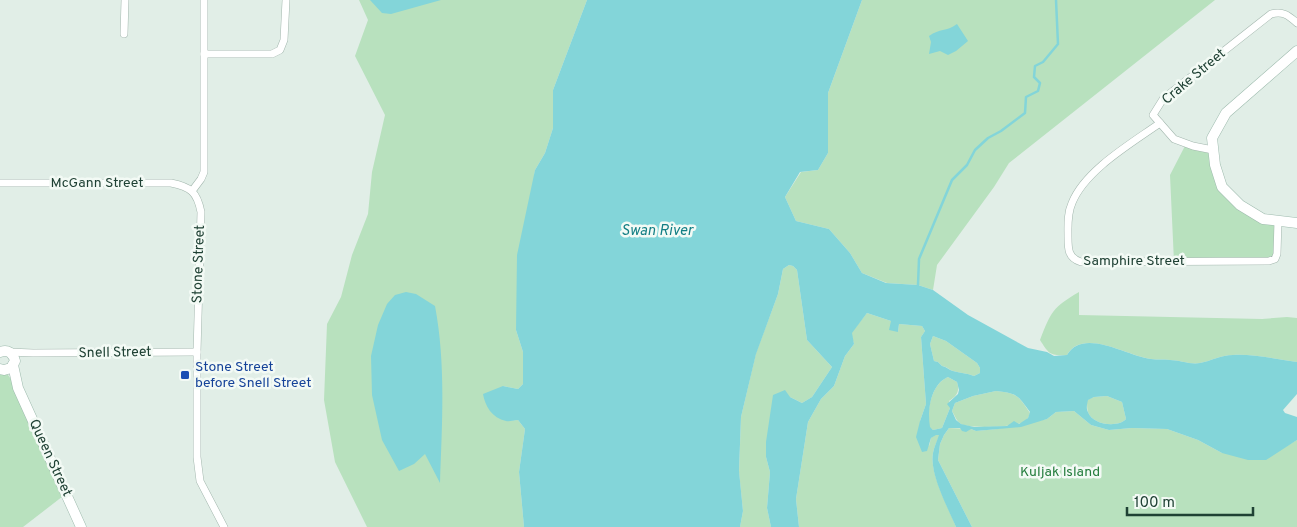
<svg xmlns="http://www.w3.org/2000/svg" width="1297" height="527" viewBox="0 0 1297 527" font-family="Overpass,sans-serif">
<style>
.green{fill:#b8e1be}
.water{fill:#83d5d9;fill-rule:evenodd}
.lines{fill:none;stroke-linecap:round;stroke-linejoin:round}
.stream{stroke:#83d5d9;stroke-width:2.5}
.street-casing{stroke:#a3b7ae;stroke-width:8}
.secondary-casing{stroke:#9ebbae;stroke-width:11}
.street{stroke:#fff;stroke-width:7}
.secondary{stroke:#fff;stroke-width:10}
.transit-dot{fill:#1a4fb4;stroke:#f3faf5;stroke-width:2}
.labels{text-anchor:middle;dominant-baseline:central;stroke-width:5;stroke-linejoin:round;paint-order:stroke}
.street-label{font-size:14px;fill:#1f4134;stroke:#f3faf5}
.transit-label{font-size:14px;fill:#164399;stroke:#f3faf5;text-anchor:start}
.park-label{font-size:14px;fill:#247d3d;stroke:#f3faf5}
.water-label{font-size:15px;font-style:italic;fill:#127e84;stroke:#f3faf5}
</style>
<rect width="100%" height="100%" fill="#e1eee7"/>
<!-- green -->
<g class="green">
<polygon points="359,0 587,0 553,90 553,128 545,153 535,170 516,330 523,352 523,384 518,389 503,386 506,421 518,420 525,429 519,472 524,527 367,527 335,462 324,400 327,324 341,297 352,255 368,214 372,172 385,115 355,56 368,20"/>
<polygon points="862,0 1215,0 1009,163 994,187 937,265 933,290 918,285 887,283 862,273 850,253 829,229 796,221 785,197 801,172 818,170 828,153 828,93"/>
<polygon points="1186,144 1213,150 1222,187 1240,205 1278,221 1275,259 1174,262 1170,175"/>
<polygon points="789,265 793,266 797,270 807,340 832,367 812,397 802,403 790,397 766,457 770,472 767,508 771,527 740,527 743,511 739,472 741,417 756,353 778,294 783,269"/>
<path d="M1079 292V315L1262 319 1287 317 1297 318V362C1276 359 1254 354 1233 355 1221 355 1211 361 1200 363 1191 365 1179 360 1170 360 1163 359 1157 360 1151 359 1128 356 1082 327 1067 355 1050 356 1049 354 1040 340 1051 312 1052 308 1079 292Z"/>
<path d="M867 313 891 321 898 332 899 324 922 326 925 331 921 337 926 404 920 421 929 446 931 438 936 434 940 435C937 441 934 447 933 453 929 473 949 508 956 527H799L796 499 808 422 821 399 834 386 845 356 854 344 851 333Z"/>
<path d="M933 336 946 341 977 363 980 368V373L974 376C967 373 960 373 953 371 949 370 948 367 942 366L938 362 934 361 930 344Z"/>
<polygon points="0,369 4,370 18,388 67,493 23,527 0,527"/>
<path d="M948 377 957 382C960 391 957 396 949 401L950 408 942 428 933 430 929 427C927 410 931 384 948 377Z"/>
<path d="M996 391C1018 393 1018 396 1030 413 1029 417 1027 420 1024 422 1015 427 970 429 961 424 957 422 955 416 952 411L955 403 973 396Z"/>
<path d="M1107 396 1122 402 1126 419C1118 428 1092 425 1088 412 1087 409 1087 404 1087 400L1094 397Z"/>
<polygon points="1074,411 1091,425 1109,430 1132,428 1167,429 1198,440 1222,453 1285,447 1297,440 1297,527 972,527 938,460 940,444 944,435 949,428 971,429 976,431 997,429 1047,419 1056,412"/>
</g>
<!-- water -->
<g class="water">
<polygon points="370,0 441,0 391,14 382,13"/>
<path d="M587 0H862L828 93V153L818 170 800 172 785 197 796 221 829 229 850 253 862 273 886 283 918 285 933 290 968 315 1028 348 1047 352 1054 356 1067 355C1083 327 1127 356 1151 359 1157 360 1163 359 1170 360 1179 360 1191 365 1200 363 1211 361 1221 355 1233 355 1254 354 1276 359 1297 362V394L1283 410 1285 413 1297 417V440L1266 460H1248L1222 453 1198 440 1167 429 1132 428 1109 430 1091 425 1074 411 1056 412 1047 419 1021 427 976 431 971 429 966 432 962 431 960 428H949L944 435 940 444 938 460 972 527H956C948 508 929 473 933 453 934 447 937 441 939 435H936L931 438 927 451 922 452 916 437 920 421 926 404 921 337 925 331 922 326 899 324 898 332 889 330 891 321 867 313 852 333 854 344 845 356 834 386 821 399 808 422 796 499 799 527H771L767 508 770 472 766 457V442L773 395 785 390 790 397 802 403 812 397 832 367 807 340 797 270 793 266 789 265 783 269 778 294 756 354 741 417 739 471 743 511 740 527H524L519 472 525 429 518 420C514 420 509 422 506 421 492 418 485 406 483 394L503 386 518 389 523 384V352L516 330 517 255 535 170 545 153 553 128V90ZM933 336 946 341 977 363 980 368V373L974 376C967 373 960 373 953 371 949 370 947 367 942 366L938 362 934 361 930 344ZM948 377 957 382 959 390 958 394 947 404 950 408 942 428 933 430 930 427C927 410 931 384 948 377ZM996 391C1018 393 1018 396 1030 412L1028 418 1019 424 1014 421 1007 426 974 427 961 424 956 420 952 411 955 403 973 396ZM1107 396 1122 402 1126 419C1118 428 1092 425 1088 412 1086 409 1087 404 1088 400L1094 397Z"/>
<path d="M957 24 968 41 956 51 948 55 940 51 929 54 931 42 929 36C940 28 946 32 957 24Z"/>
<path d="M406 292 416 294 435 306C446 364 442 425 440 483L425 454 414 464 399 471 382 440 372 395 371 356 378 325 387 304 395 295Z"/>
</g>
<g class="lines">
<!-- stream -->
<polyline class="stream" points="918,285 919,259 952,180 967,165 975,150 988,138 1001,131 1025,113 1026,97 1038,91 1040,83 1034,77 1035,66 1043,62 1058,44 1056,0"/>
<defs>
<g id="street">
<polyline points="124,34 125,0"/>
<polyline points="204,54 272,54 280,50 284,40 286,0"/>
<path d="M1160 123C1132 143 1085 170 1072 203 1067 214 1068 226 1068 237 1068 249 1068 258 1081 262L1269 261 1275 259 1277 254 1278 221"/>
<path d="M1213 150 1193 146 1174 139 1153 115 1163 99 1271 14C1283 11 1288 15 1297 23"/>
<path d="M0 183H171C191 187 197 192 201 212L197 352V457L200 481 224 527"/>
<polyline points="192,191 201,179 204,172 204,0"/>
<polyline points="9,352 33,353 197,352"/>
</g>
<g id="secondary">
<polyline points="1297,51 1226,113 1212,138 1215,165 1222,187 1240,205 1263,219 1297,223"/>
<path d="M0 352C8 349 13 353 15 361L11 368 4 370 0 369"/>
<polyline points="13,365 18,388 81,527"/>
</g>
</defs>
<!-- street casing -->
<use href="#street" class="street-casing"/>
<!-- secondary casing -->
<use href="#secondary" class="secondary-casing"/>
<!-- street -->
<use href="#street" class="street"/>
<!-- secondary -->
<use href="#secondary" class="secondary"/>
</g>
<!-- markers -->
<rect class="transit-dot" x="180" y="370" width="10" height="10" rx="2.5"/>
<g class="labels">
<!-- street labels -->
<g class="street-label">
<text transform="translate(1194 77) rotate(-40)">Crake Street</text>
<text x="97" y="183">McGann Street</text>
<text x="1134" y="261">Samphire Street</text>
<text transform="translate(199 264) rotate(-88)">Stone Street</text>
<text transform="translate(115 353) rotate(-1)">Snell Street</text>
<text transform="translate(50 458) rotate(65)">Queen Street</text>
</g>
<!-- transit labels -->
<g class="transit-label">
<text x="195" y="367">Stone Street<tspan x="195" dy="16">before Snell Street</tspan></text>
</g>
<!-- park labels -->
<g class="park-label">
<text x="1060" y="472">Kuljak Island</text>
</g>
<!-- water labels -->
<g class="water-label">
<text x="657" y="231">Swan River</text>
</g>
</g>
<!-- scale -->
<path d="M1127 507v8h126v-8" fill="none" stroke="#1f4134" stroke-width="2.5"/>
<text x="1134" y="507" font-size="15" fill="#1f4134" stroke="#f3faf5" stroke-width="4" paint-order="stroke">100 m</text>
</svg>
